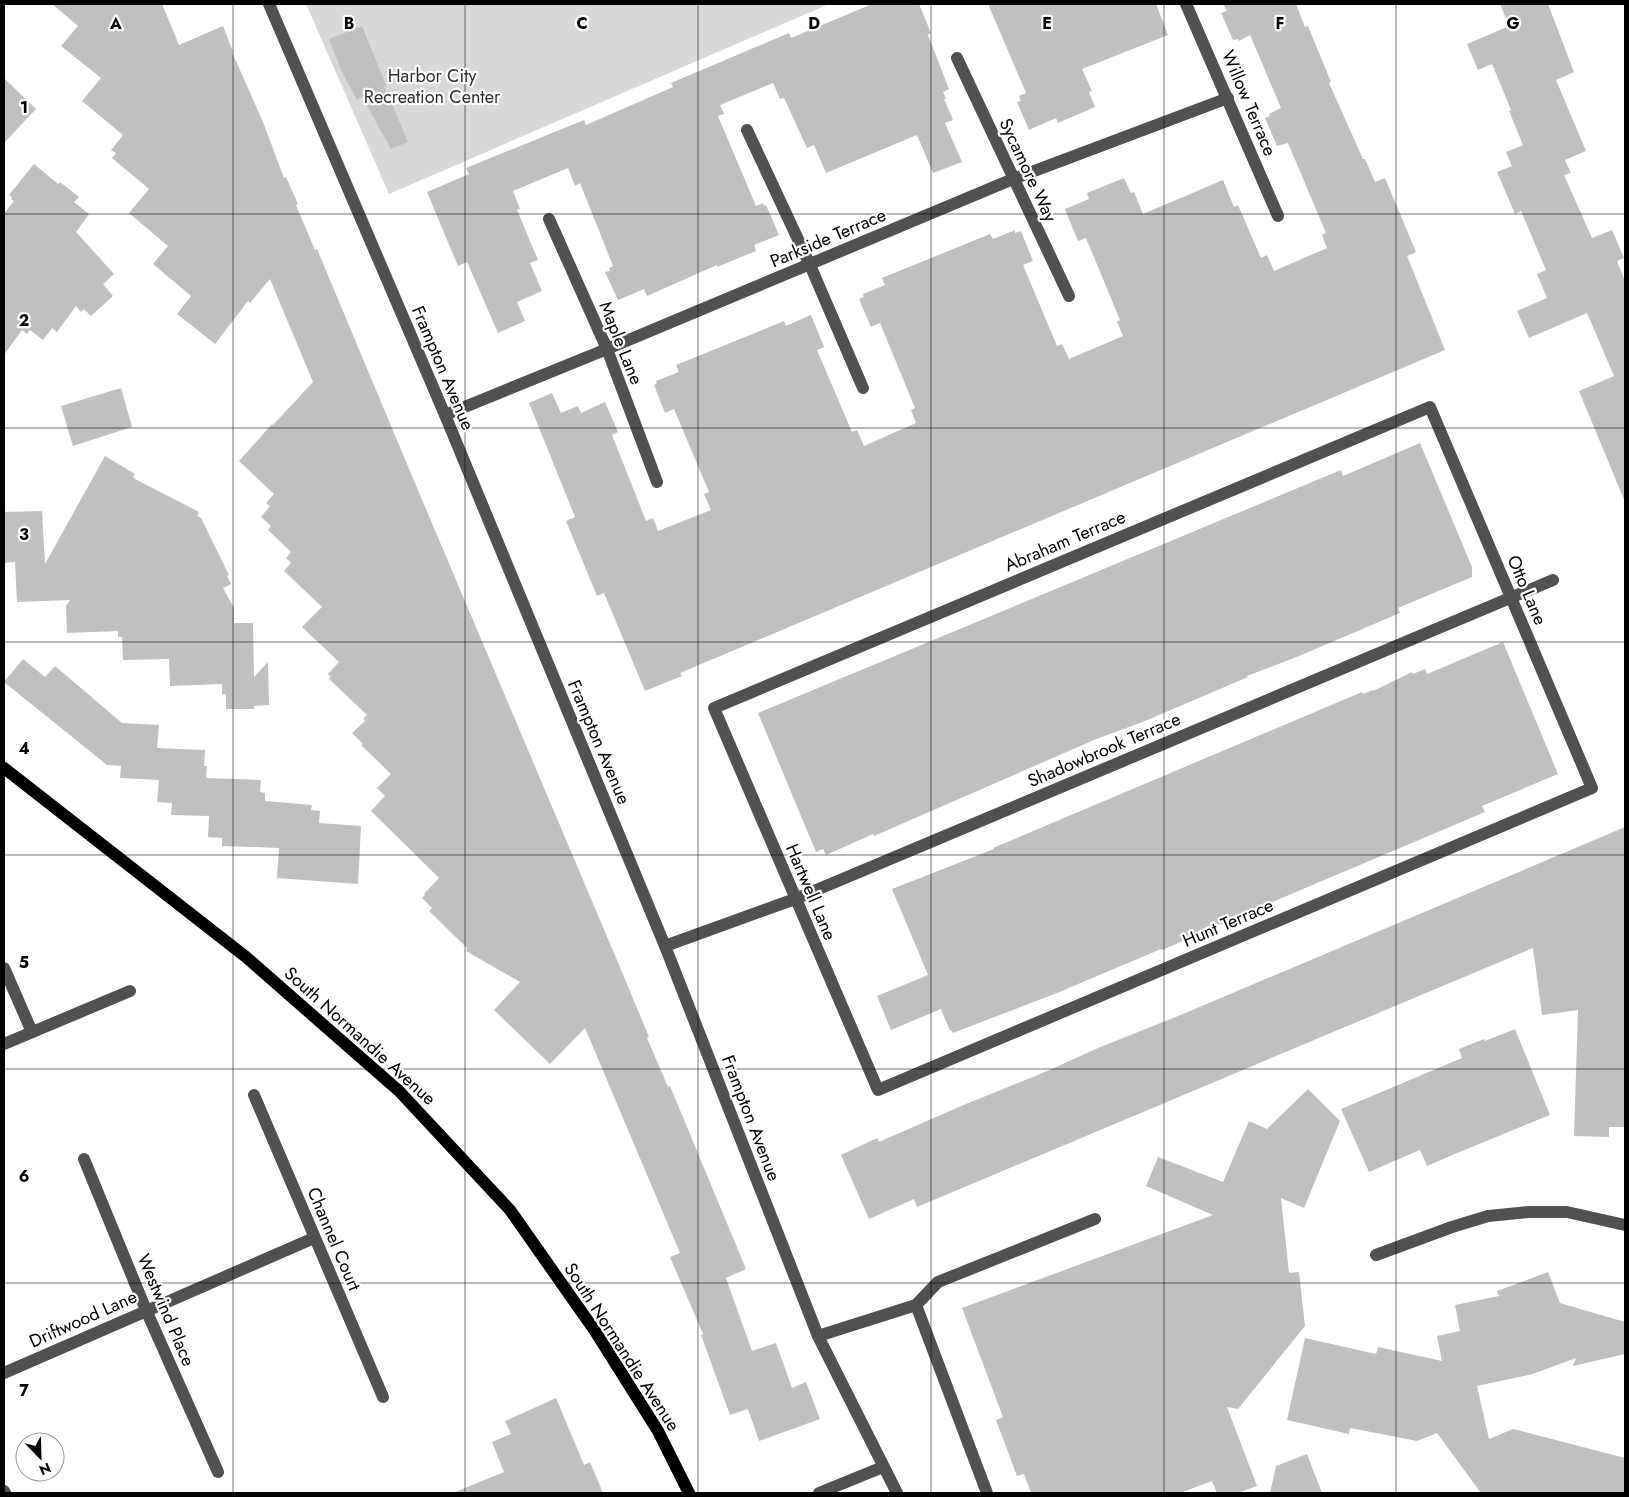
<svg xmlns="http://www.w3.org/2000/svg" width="1629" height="1497" viewBox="0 0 1629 1497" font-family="Jost,sans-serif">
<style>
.green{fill:#d8d8d8}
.building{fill:#c0c0c0}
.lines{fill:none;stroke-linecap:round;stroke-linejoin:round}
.minor{stroke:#515151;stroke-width:12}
.major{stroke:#000;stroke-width:12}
.grid{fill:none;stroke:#000;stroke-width:1;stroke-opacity:0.55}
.labels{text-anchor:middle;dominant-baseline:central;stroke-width:4.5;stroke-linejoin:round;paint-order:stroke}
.park-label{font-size:18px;fill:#2f2f2f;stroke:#fff}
.street-label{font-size:18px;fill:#000;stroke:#fff}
.grid-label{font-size:16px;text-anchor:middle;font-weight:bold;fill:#000;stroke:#fff;stroke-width:4.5;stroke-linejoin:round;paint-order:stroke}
</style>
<rect width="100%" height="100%" fill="#fff"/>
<!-- green -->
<polygon class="green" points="306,4 829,4 389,194"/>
<!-- building -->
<g class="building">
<polygon points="52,4 162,4 179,45 223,26 233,52 232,52 263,122 284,178 286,177 298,204 296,205 315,250 317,249 412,476 622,972 649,1037 647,1038 668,1087 670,1086 746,1269 726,1278 752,1351 776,1343 792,1388 806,1382 820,1419 759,1441 748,1409 730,1415 701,1335 703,1334 670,1257 680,1253 585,1028 550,1064 494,1010 520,982 466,951 467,948 429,911 432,908 422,898 425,895 424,894 439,878 371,811 385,796 377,788 391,774 361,745 363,744 352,733 365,721 363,719 367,715 329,679 331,677 328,674 339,662 302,627 322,607 284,571 291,563 286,558 291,552 268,530 271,526 261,517 270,506 266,503 274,494 239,461 272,424 273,425 313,382 270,279 250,303 248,301 215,344 177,314 191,296 153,264 168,246 129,213 149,189 112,158 116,153 111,150 123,135 82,101 101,78 61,46 78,26"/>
<polygon points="872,4 919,4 931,33 928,35 949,89 943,92 946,99 944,99 953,120 945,123 962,162 933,173 917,135 826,173 814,145 807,148 784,98 780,99 773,83 720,105 724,114 718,116 756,206 763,203 764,206 766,205 779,235 754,245 756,251 717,267 717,265 647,296 644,289 618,300 605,272 610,271 609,268 613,266 580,183 575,186 568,168 513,191 520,209 517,210 538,260 530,263 542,291 517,302 525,321 498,333 467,262 458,266 427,192 469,174 466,168 584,120 586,125 673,87 671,83 789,33 791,38"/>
<polygon points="988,4 1156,4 1168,35 1082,69 1092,91 1089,92 1095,107 1058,123 1056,118 1029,130 1017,102 1021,101 1019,96 1026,93"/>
<polygon points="1223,4 1296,4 1305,27 1308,26 1331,82 1329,83 1363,159 1365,159 1375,182 1385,178 1416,252 1407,256 1445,350 680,673 682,676 645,691 604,593 597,596 566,521 575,517 529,403 552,393 561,413 578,406 581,413 605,402 618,432 612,435 646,521 653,518 658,531 711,510 704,494 709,492 674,409 665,413 654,385 657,383 656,381 679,372 676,365 784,321 786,326 811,315 824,347 817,350 852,432 857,430 864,446 916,423 911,410 915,408 880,323 871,327 859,299 864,297 863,294 885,285 882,278 990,234 993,239 1015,230 1015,233 1021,231 1033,261 1023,265 1057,346 1062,344 1069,359 1123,336 1117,322 1120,320 1086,238 1078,241 1065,209 1089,199 1087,193 1124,178 1131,193 1134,192 1143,214 1223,180 1234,207 1238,205 1261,258 1267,255 1274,271 1327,248 1322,235 1326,233 1288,143 1277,146 1265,118 1270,116 1269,114 1281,108 1250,35 1239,41 1238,39 1233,40 1221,13 1227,11"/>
<polygon points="1500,4 1548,4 1574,72 1556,80 1586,151 1565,160 1571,173 1564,175 1592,238 1612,230 1624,258 1617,261 1625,281 1625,502 1579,391 1614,376 1587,313 1529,338 1517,311 1547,298 1537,274 1546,270 1521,211 1515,214 1497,172 1512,166 1506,152 1523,145 1509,111 1511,110 1492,64 1478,70 1467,44 1509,26"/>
<polygon points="362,26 386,85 384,86 408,142 391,149 362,97 357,100 342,72 329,39"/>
<polygon points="4,78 36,109 4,143"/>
<polygon points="34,164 58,184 60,182 79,197 74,202 89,214 76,232 114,274 103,284 113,296 91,316 84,309 81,312 76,306 57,332 52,328 43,340 30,330 27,334 22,330 4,355 4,214 14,201 11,199 12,197 9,195"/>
<polygon points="121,388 132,427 73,446 61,406"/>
<polygon points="1420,443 1472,567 1472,577 1398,608 1400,613 1299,656 1247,676 1248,677 1145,721 1094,740 874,836 873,834 826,855 823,849 816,852 758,713 1329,475 1341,470 1343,476"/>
<polygon points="105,456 135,474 133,477 135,479 199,512 197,516 201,518 229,575 227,576 231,584 223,588 234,608 234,623 253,623 254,677 268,662 269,705 254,706 254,709 226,709 226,694 222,694 222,684 170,686 169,659 123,660 122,637 118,637 118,631 67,633 66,606 70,600 17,602 15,562 4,563 4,512 42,511 45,564"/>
<polygon points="1503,642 1558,774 1482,806 1485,812 1218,925 1218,926 1162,950 1161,949 1057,993 953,1033 951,1030 950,1031 941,1009 891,1030 877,996 928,975 892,889 994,849 993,848 1362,692 1363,694 1373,690 1373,691 1412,672 1413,674 1425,669 1427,674"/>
<polygon points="23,659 45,677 55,666 122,723 159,725 157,748 205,750 204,766 207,766 206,778 261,780 260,792 265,793 265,801 312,805 311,810 320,811 319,823 361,826 358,884 277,878 279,848 222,846 222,838 208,837 209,816 171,815 172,803 157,802 159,780 120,778 121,766 107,765 4,682"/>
<polygon points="1625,827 1625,1127 1609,1127 1609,1137 1574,1136 1578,1010 1542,1015 1533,948 917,1207 914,1199 869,1219 841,1155 877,1138 879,1142 961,1106 1045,1072 1098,1048 1183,1014"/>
<polygon points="1515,1029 1550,1115 1457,1153 1427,1166 1420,1150 1369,1172 1341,1109 1462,1058 1459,1049 1484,1039 1485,1041"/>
<polygon points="1308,1089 1340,1121 1304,1208 1281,1198 1289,1273 1299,1272 1305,1326 1238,1409 1227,1407 1257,1486 1237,1493 1217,1493 1212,1481 1180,1493 1031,1493 1024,1474 1017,1476 996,1420 1003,1417 962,1308 1213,1215 1146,1186 1158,1157 1223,1182 1249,1121 1267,1129"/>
<polygon points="1548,1272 1560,1303 1625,1322 1625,1354 1573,1366 1576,1358 1533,1374 1477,1386 1489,1439 1513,1429 1625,1458 1625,1493 1481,1493 1437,1433 1417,1441 1350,1428 1349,1434 1287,1420 1305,1338 1376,1354 1378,1347 1442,1361 1437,1336 1460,1331 1455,1305 1499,1296 1497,1291"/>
<polygon points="556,1398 584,1465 590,1462 603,1493 453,1493 504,1472 492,1442 511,1434 505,1421"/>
<polygon points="1307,1454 1322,1493 1270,1493 1276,1466"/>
</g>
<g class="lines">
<!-- minor -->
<g class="minor">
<polyline points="269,4 445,415 665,946 818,1336 897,1493"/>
<polyline points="1186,4 1278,216"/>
<polyline points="957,58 1069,296"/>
<polyline points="747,130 810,265 863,388"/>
<polyline points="549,219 607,349 657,482"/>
<polygon points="1430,407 1592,788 878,1090 714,708"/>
<polyline points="445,415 607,349 1013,179 1228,98"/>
<polyline points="665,946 795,899 1553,580"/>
<polyline points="4,968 32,1032"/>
<polyline points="4,1044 130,991"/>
<polyline points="254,1095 383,1397"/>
<polyline points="84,1159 146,1310 218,1472"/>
<polyline points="1376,1255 1452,1227 1488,1216 1529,1212 1567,1212 1625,1225"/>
<polyline points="916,1305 938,1282 1095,1219"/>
<polyline points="818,1336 916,1305 987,1493"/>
<polyline points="4,1373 314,1238"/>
<polyline points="4,1491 5,1493"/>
<polyline points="819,1493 883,1467"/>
</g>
<!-- major -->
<polyline class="major" points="4,768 246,957 399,1091 510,1210 595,1331 658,1431 689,1493"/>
</g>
<!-- grid -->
<path class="grid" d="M233 4V1493M465 4V1493M698 4V1493M931 4V1493M1164 4V1493M1396 4V1493M4 214H1625M4 428H1625M4 642H1625M4 855H1625M4 1069H1625M4 1283H1625"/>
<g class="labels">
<!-- park labels -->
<g class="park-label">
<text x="432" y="76">Harbor City<tspan x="432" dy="21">Recreation Center</tspan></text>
</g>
<!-- street labels -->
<g class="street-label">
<text transform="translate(1249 103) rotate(67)">Willow Terrace</text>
<text transform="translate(1028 170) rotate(65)">Sycamore Way</text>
<text transform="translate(828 238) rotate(-23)">Parkside Terrace</text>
<text transform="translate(621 343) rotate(68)">Maple Lane</text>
<text transform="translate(443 368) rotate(67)">Frampton Avenue</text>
<text transform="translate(1065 541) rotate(-23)">Abraham Terrace</text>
<text transform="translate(1527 590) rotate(67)">Otto Lane</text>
<text transform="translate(599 742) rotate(67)">Frampton Avenue</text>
<text transform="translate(1104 750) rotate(-23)">Shadowbrook Terrace</text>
<text transform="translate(811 892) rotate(67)">Hartwell Lane</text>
<text transform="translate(1228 923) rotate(-23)">Hunt Terrace</text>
<text transform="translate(360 1036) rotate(42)">South Normandie Avenue</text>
<text transform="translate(751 1118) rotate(69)">Frampton Avenue</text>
<text transform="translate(334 1239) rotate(67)">Channel Court</text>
<text transform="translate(166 1310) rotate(67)">Westwind Place</text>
<text transform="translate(83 1319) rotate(-24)">Driftwood Lane</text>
<text transform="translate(622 1347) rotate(57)">South Normandie Avenue</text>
</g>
</g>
<g class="grid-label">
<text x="116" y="29">A</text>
<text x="349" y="29">B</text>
<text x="582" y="29">C</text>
<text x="814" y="29">D</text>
<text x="1047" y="29">E</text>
<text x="1280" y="29">F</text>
<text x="1513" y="29">G</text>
<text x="24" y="113">1</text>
<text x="24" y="326">2</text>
<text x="24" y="540">3</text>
<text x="24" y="754">4</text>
<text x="24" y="968">5</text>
<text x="24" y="1182">6</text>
<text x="24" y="1396">7</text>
</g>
<!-- border -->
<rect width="1629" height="1497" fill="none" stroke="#000000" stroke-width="10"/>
<!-- north arrow -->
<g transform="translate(40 1457) rotate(157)"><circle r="24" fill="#ffffff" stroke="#999999"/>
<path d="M0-4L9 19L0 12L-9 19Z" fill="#000000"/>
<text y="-8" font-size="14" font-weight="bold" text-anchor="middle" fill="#000000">N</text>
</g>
</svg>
